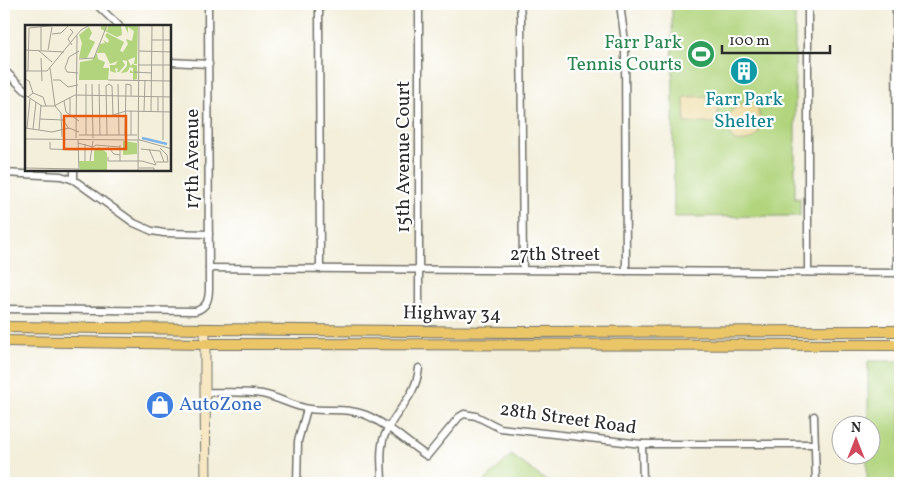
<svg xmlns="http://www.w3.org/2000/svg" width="904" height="487" viewBox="0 0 904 487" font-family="Vollkorn,serif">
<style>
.green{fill:#b1d47d;stroke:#6e8054}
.sand{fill:#eeda9e;stroke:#8c8264}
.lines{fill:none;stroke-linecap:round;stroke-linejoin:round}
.minor-casing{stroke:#717069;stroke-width:9}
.secondary-casing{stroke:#717069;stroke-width:11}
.trunk-casing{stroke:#717069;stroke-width:12}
.minor{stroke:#fff;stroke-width:6}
.secondary{stroke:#f7e8c3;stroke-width:9}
.trunk{stroke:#ebc669;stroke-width:10}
.labels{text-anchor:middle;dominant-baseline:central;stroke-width:4.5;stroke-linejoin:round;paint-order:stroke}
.leisure-label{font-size:19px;fill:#27864d;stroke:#fff;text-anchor:end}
.culture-label{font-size:19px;fill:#0d838f;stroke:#fff}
.street-label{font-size:19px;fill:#2b2b2b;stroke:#fff}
.shop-label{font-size:19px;fill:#366cbe;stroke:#fff;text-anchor:start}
.inset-river{fill:none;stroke:#7db3eb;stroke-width:2.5}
.inset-road{fill:none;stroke:#a3a195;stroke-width:1}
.view{fill:#e8590c;fill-opacity:0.15;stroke:#e8590c;stroke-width:2.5}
.inset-edge{fill:none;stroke:#2b2b2b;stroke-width:2.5}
</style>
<rect width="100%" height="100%" fill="#fff"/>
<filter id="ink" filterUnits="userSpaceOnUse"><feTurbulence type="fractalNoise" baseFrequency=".02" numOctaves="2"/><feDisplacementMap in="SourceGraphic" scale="10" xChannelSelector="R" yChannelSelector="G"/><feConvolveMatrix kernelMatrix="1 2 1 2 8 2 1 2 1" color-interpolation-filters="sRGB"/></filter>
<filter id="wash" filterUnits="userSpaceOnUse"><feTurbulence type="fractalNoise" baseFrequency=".0096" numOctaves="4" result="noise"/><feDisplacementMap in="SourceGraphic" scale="20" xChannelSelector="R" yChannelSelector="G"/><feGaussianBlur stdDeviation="1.12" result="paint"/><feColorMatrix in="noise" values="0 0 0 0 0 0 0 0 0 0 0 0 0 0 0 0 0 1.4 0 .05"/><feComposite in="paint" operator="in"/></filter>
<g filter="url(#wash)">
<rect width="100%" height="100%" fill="#f3efdb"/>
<!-- green -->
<g class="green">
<polygon points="679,4 795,4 795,199 800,197 800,216 674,217 672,5"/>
<polygon points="868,361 900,361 900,483 867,483 867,455 872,454 872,424 868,424"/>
<polygon points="511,455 513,456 549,483 483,483"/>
</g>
<!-- sand -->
<g class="sand">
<polygon points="717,96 718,123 685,123 684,97"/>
<path d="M746 101H753C758 105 758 109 759 115 763 135 755 143 735 141 726 134 724 120 732 111 735 107 742 104 746 101Z"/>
</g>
</g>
<g filter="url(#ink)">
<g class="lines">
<defs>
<g id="minor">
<polyline points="96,4 119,26"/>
<polyline points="319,4 320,269"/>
<polyline points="520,4 521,18 523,270"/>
<polyline points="620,4 625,42 626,271"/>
<polyline points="808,4 808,272"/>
<polyline points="896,4 897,273"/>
<polyline points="170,62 209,64"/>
<polyline points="4,70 26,91"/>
<polyline points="4,173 61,176 74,180 134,223 152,231 164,233 209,234"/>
<polyline points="74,180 74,170"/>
<polyline points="209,268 900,273"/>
<path d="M4 309 195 311C207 308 209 299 209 288L208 4"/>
<polyline points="419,311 419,4"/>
<path d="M205 392C223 393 244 391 262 394 278 397 294 407 310 409 329 412 347 407 366 415 388 424 407 443 427 456L459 417 464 414 476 416 500 428 642 444H815"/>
<polyline points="814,416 816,483"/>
<polyline points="642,444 643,483"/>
<polyline points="297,483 298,441 307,409"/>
<path d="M382 483C382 469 379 450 384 437 394 411 416 398 419 368"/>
</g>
<polyline id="secondary" points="205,329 205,392 206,483"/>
<g id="trunk">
<polyline points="4,327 514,332 900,331"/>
<polyline points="4,341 205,344 900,345"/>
</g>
</defs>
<!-- minor casing -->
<use href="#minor" class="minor-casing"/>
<!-- secondary casing -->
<use href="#secondary" class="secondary-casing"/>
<!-- trunk casing -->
<use href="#trunk" class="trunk-casing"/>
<!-- minor -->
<use href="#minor" class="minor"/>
<!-- secondary -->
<use href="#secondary" class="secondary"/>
<!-- trunk -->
<use href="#trunk" class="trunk"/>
</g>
</g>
<!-- icons -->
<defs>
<symbol id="stadium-disc" viewBox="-11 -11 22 22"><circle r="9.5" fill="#2e9e5b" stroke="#fff"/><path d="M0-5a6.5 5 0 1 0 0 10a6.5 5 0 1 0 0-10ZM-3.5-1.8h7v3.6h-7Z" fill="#fff"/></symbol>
<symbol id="building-disc" viewBox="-11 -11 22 22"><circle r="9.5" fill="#0f9aa8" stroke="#fff"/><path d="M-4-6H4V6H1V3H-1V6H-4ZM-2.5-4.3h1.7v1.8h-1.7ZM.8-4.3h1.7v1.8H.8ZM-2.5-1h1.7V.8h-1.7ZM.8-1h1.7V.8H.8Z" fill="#fff"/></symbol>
<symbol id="shop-disc" viewBox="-11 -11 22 22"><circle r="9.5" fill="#3f7fe0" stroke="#fff"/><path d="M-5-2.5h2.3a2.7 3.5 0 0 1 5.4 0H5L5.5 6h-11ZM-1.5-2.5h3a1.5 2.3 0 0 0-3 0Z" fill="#fff"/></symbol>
</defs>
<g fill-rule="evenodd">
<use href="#stadium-disc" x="685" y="38" width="32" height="32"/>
<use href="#building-disc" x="728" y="55" width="32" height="32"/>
<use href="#shop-disc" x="144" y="389" width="32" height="32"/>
</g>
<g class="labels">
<!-- leisure labels -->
<g class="leisure-label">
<text x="682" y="43">Farr Park<tspan x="682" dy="22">Tennis Courts</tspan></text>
</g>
<!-- culture labels -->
<g class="culture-label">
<text x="744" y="100">Farr Park<tspan x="744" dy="22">Shelter</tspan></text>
</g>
<!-- street labels -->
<g class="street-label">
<text transform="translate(404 157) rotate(-90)">15th Avenue Court</text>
<text transform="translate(193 159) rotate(-90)">17th Avenue</text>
<text x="555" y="255">27th Street</text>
<text transform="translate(452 314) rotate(1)">Highway 34</text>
<text transform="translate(568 419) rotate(8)">28th Street Road</text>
</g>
<!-- shop labels -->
<g class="shop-label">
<text x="179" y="405">AutoZone</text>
</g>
</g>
<!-- overview -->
<g transform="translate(25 25)">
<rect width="146" height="146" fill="#f3efdb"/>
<path d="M76 0H81L82 7 83 0H96L97 10 92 12 76 4ZM99 0H113L112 39H109L110 32 103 35 106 41 108 38 109 40H112V54L108 55V48H105V45L108 47V43L105 42 102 47 96 48 102 41V36L97 35 100 40 94 47H92L93 44 90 43 91 48 85 46V40H90L93 36 85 39 80 28H72L75 19 80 18 78 15 83 18 84 15 80 11 82 8 99 17 95 26 98 27 103 19 101 14 107 16 109 6 103 2V8ZM64 2 67 8 64 14 70 17 62 33H54L57 18 54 10ZM72 28 73 34 80 37 78 43H84L83 55H54L55 37 67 35ZM98 116 112 118V129L98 130ZM74 122 82 128V146H55L54 136H69V126Z" fill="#b1d47d"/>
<path class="inset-river" d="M117 113 142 119"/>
<path class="inset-road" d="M16 0V25M4 3 34 0M45 4 48 7 43 14 47 20M27 9 36 8 44 0M127 15H147M0 25 39 27M13 25 27 37M23 25 27 2M114 26 147 27M16 33 17 56M54 34 69 33 82 0M113 40H147M25 43 30 81 36 88 37 112M0 46H22L56 5 65 0M3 46 4 3M109 47 127 48M53 48 42 47 40 43 44 32 54 26M0 54 4 56 8 68 3 72M28 55H35L43 62 53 60M83 55 147 56M61 59V110M67 59 68 113M74 59 75 110M84 59 87 61 88 90M93 59 94 110M8 68 18 72 21 81M0 70 17 81H29L50 70 147 72M39 76 41 87 54 96M106 86V110M119 86 120 55M126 87 127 0M133 87V71M45 90V73M54 91H85L101 86 147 87M15 94 38 95 44 104M0 103 27 107 44 103 54 107M2 103 5 74M8 104 11 77M14 105 16 80M54 110H112M82 110 81 61 84 59M100 110 101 59 106 60V71M51 113 52 11M0 114 115 115 147 124M53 114 54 146M138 115V0M25 117V124L53 125M53 118 68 122 71 120 95 122M95 120V136M83 122 89 129 95 130M116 124 135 126 139 137M83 132V136H117L131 140 124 124M60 136V119M65 136 68 116M131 137H143L142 130 135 123M0 143 54 144M114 143H129V146M113 146 114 0"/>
<path class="view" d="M39 91H101V124H39Z"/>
<rect width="146" height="146" class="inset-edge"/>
</g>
<!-- margin -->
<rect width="904" height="487" fill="none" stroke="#fff" stroke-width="20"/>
<!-- north arrow -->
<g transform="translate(856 440)"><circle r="24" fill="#ffffff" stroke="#aaaaaa"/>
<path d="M0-4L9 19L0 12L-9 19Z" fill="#d1495b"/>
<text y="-8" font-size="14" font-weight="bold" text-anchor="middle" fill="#2b2b2b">N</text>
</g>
<!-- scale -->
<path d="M722 45v8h108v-8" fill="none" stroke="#2b2b2b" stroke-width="2.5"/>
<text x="729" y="45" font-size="15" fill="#2b2b2b" stroke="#ffffff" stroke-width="4" paint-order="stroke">100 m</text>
</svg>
